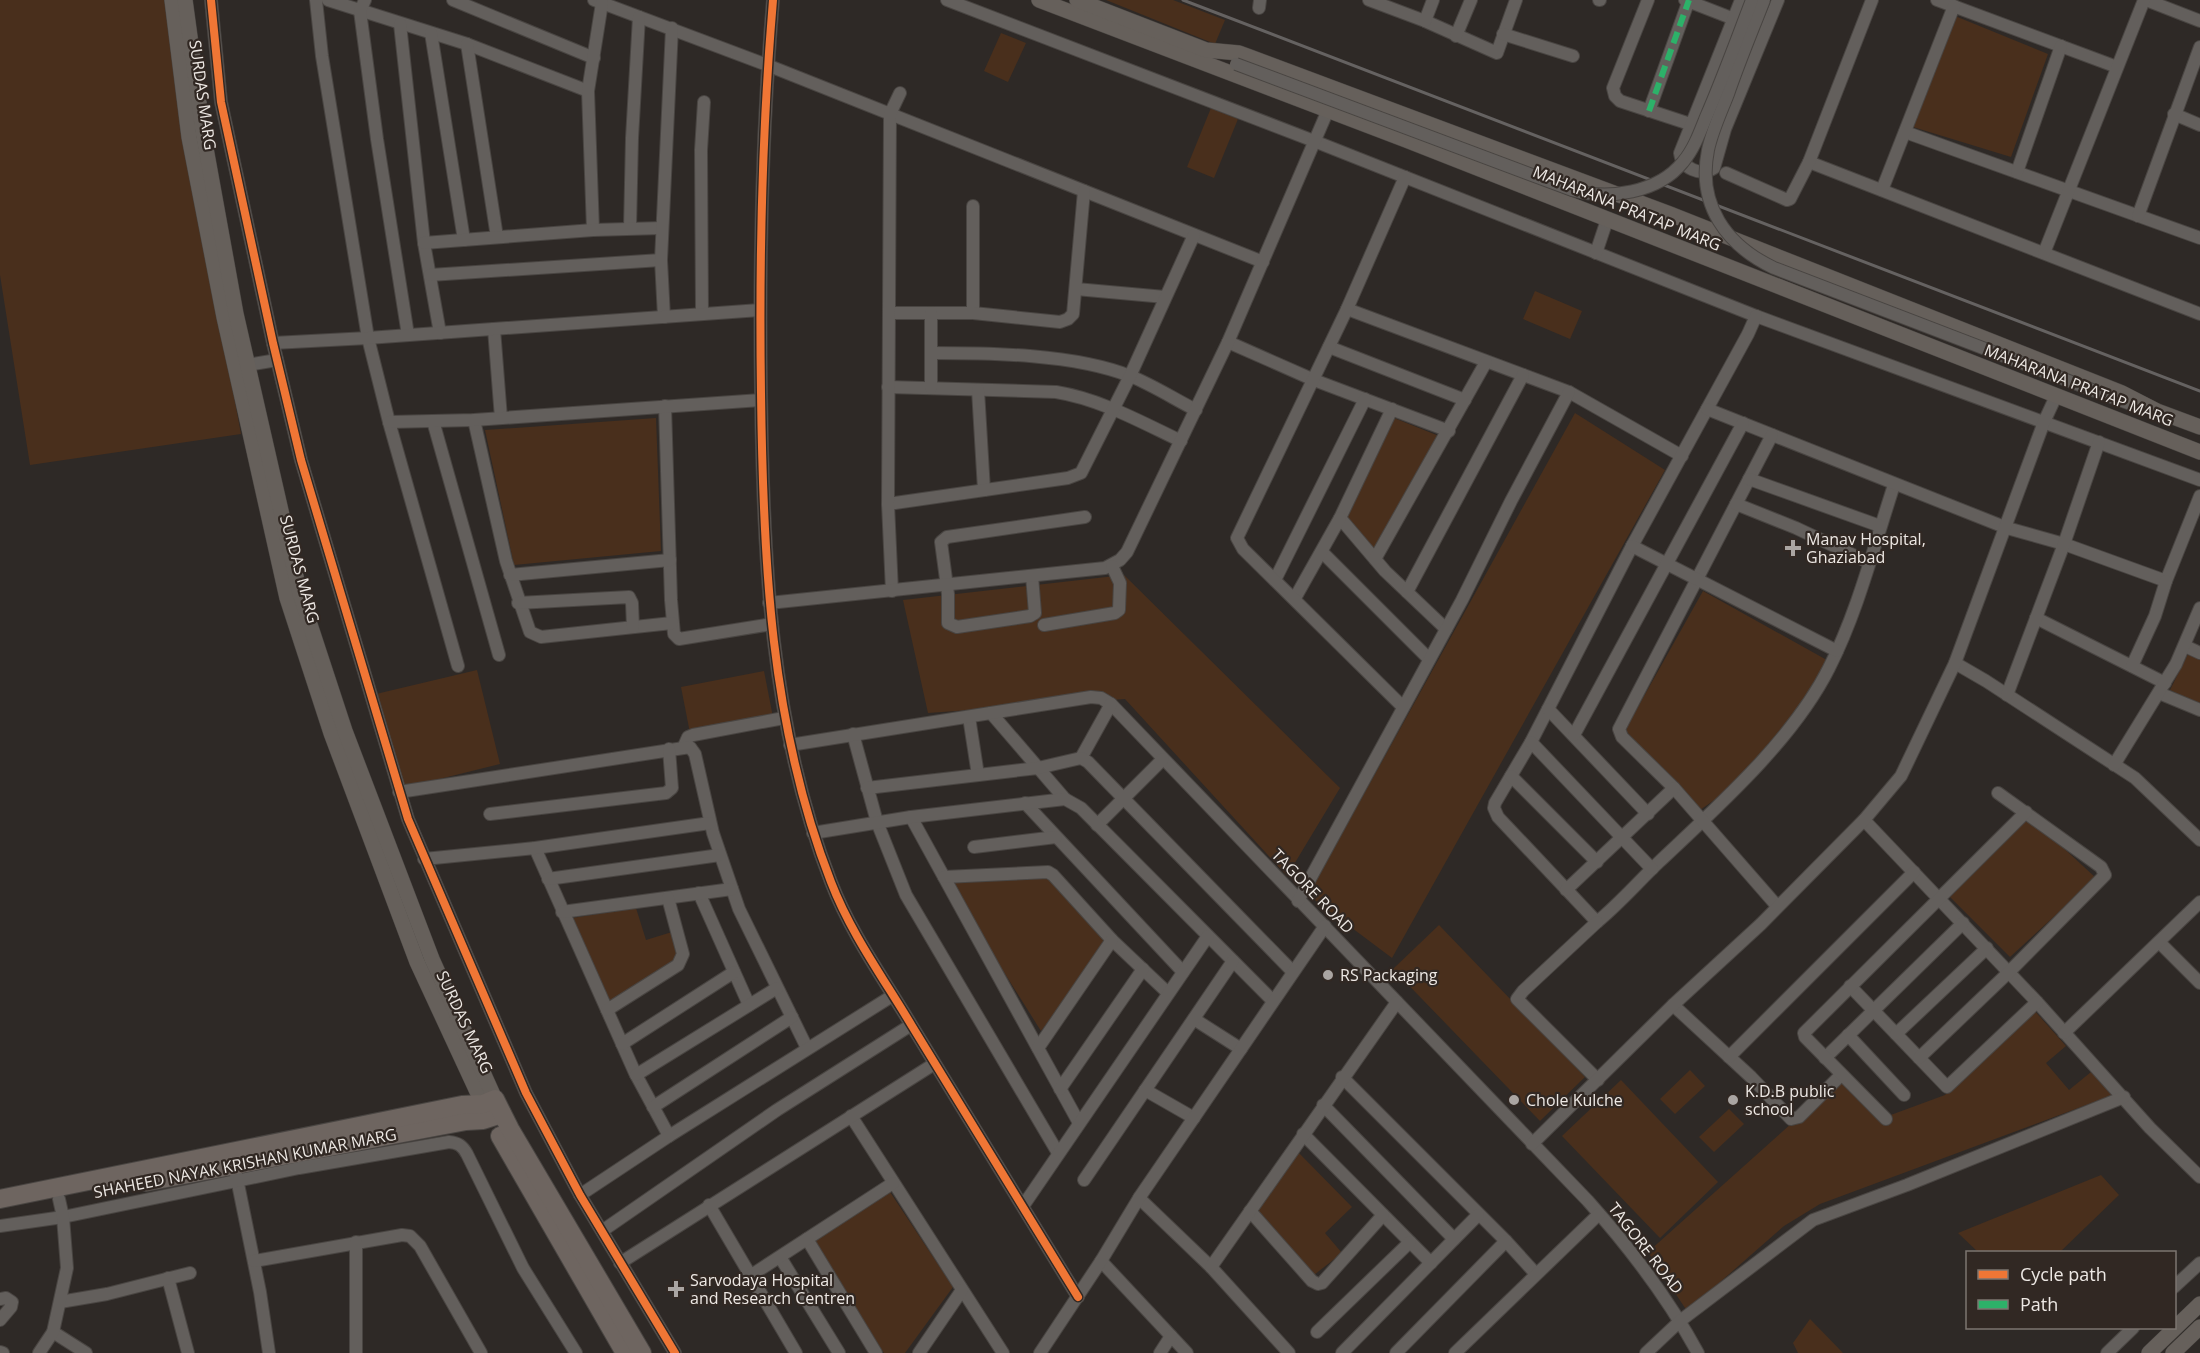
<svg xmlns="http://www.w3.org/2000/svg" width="2200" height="1353" viewBox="0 0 2200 1353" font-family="'Open Sans',sans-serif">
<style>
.green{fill:#492f1c}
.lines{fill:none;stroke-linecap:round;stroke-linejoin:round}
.minor-casing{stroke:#494542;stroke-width:14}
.major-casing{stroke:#494542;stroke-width:16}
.highway-casing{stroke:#494542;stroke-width:20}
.minor{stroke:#635f5c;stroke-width:12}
.major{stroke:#66605b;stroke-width:15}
.highway{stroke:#6e6560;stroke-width:18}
.rail{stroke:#656261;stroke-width:3}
.minor-bridge-casing{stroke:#494542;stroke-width:14;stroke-linecap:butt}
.minor-bridge{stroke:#635f5c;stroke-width:12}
.quiet{stroke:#2db169;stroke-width:6;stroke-dasharray:12 6;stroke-linecap:butt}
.cycleway-casing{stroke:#312823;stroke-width:11}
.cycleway{stroke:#f07635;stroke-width:8}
.poi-dot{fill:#aaa5a2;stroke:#312823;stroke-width:2}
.labels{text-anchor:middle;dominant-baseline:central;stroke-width:4.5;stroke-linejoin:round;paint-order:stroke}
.street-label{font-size:16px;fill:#ede8e4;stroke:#312823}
.poi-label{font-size:16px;fill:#ede8e4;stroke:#312823;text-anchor:start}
</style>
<rect width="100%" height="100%" fill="#2e2926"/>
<!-- green -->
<g class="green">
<polygon points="0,0 173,0 181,111 241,434 30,465 0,275"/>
<polygon points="1106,0 1173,0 1225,20 1215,44"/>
<polygon points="1955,16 2048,54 2011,157 1913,127"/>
<polygon points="1001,33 1026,43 1008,82 984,71"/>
<polygon points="1211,108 1238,119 1214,178 1187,167"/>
<polygon points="1535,291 1582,311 1570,339 1523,319"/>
<polygon points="1575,413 1665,470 1392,958 1308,895"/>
<polygon points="656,418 661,551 514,565 485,430"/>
<polygon points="1394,418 1439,436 1374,554 1344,520"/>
<polygon points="1124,575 1340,788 1287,876 1125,699 928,713 903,600"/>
<polygon points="1703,591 1825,659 1827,663 1785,733 1726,792 1700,810 1625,730"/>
<polygon points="2188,654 2200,660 2200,704 2170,690"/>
<polygon points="477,670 500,764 399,789 376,694"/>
<polygon points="764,671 773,717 690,733 681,687"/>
<polygon points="2023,819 2058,843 2096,878 2010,957 1949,896"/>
<polygon points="1056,874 1112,940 1041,1031 944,877"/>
<polygon points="636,908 646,940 672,932 679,957 611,1004 572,918"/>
<polygon points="1439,925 1585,1077 1540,1121 1393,969"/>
<polygon points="2033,1009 2066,1046 2046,1063 2069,1090 2091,1072 2113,1095 1820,1204 1784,1226 1687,1311 1648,1252 1839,1081 1880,1119 1888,1116 1945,1095"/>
<polygon points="1690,1070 1705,1086 1675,1114 1660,1099"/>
<polygon points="1621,1080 1718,1182 1660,1238 1562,1136"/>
<polygon points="1729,1109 1744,1124 1714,1152 1699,1137"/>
<polygon points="1297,1151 1352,1207 1325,1233 1342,1253 1314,1275 1252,1211"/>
<polygon points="2101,1175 2119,1195 2060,1252 1978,1252 1958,1233"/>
<polygon points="890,1192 953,1287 905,1353 884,1353 812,1243"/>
<polygon points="1810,1319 1843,1353 1798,1353 1793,1343"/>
</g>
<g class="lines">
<defs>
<g id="minor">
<polyline points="211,0 221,102 273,343 301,460 408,819 526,1093 580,1195 675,1353"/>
<polyline points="316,0 322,56 368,338 389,422 458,666"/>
<polyline points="328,0 467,44 588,91"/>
<polyline points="365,0 360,11 377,139 408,335"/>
<polyline points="453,0 594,58"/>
<polyline points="594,0 767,65 1263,262"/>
<path d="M773 0C762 130 759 262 761 393 763 558 770 726 831 882 851 934 884 979 912 1026 967 1117 1023 1207 1078 1297"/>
<polyline points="947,0 1314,141 1756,316 2200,480"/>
<polyline points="1369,0 1425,21 1497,53 1516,0"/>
<polyline points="1599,0 1600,0"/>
<polyline points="1648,0 1613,88 1615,96 1620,101 1699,127"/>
<polyline points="1685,0 1734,19"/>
<path d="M1741 0 1680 153C1682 168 1700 177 1714 168L1725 129 1778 0"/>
<polyline points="1937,0 2117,67"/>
<polyline points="2146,0 2200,21"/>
<polyline points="1259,8 1260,0"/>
<polyline points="1425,21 1433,0"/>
<polyline points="400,24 424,243 440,333"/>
<polyline points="431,33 464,240"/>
<polyline points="1503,34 1573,56"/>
<polyline points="1456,36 1471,0"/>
<polyline points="467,44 497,237"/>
<polyline points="1649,111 1689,0"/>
<polyline points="2174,114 2200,125"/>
<polyline points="1905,132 2200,238"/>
<polyline points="1809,162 2200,314"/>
<polyline points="2017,172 2061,46"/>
<polyline points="1726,173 1787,200 1790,199 1809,162 1872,0"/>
<polyline points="1882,190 1954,6"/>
<polyline points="973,206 973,313"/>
<polyline points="2138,216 2200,47"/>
<polyline points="630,228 632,138 639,17"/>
<polyline points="593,230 588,91 602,3"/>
<polyline points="424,243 593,230 662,228"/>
<polyline points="1596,253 1607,220"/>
<polyline points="2044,253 2144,0"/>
<polyline points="430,275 661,260"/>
<polyline points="1076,289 1165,297"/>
<polyline points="1347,309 1569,392 1682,456"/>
<polyline points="889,313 973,313 1060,322 1068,319 1073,314 1084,191"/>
<polyline points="702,314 701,150 704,102"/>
<path d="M1756 316 1748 334 1632 546 1531 742 1495 803 1494 808 1498 817 1597 922C1619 904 1638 882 1659 862 1717 807 1793 740 1829 668 1858 611 1874 546 1894 485"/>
<polyline points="664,317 661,260 672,28"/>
<polyline points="494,329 501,418"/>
<polyline points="1228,342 1314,380 1449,431"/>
<polyline points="273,343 368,338 760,310"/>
<polyline points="1329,347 1465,400"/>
<path d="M931 353C992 353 1074 354 1130 376 1153 385 1174 399 1196 410"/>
<polyline points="247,365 277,360"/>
<path d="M888 387 1056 392C1100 399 1141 422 1181 441"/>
<polyline points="931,388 931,313"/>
<polyline points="978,390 984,490"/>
<polyline points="2095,391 2139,407"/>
<polyline points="665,406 671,600 674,634 679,639 772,624"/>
<polyline points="1392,409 1340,518 1385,571 1446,629"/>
<polyline points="1707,409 2007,528 2064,544 2166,581 2200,496"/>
<polyline points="474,420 506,561 530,632 541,637 672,623"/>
<polyline points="433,421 499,655"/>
<polyline points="389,422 474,420 761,400"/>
<polyline points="1772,435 1619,729 1622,737 1674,788 1777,906"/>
<polyline points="1749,479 1880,526"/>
<polyline points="888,504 1068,478 1081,473 1130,376 1194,235"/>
<polyline points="1736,504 1796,528 1868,562"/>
<polyline points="1632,546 1837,651"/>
<polyline points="1322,552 1429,659"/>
<polyline points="1375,559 1486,362"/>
<polyline points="510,575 670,560"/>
<polyline points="1032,576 1035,613 1030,616 957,627 948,623 948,594 941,542 947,537 1085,517"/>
<polyline points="1275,580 1365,399"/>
<polyline points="892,591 888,504 890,114 900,93"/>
<polyline points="1407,592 1523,375"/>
<polyline points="1295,598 1340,518"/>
<polyline points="518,603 629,597 632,603 633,627"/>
<polyline points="769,603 1105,568 1120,560 1127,552 1228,342 1328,110"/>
<polyline points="2036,618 2165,683"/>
<polyline points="1044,625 1115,613 1119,610 1120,583 1112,566"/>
<polyline points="2185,646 2200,653"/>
<polyline points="1955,663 1986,681 2135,778 2200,840"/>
<polyline points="2132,666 2155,616 2166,581"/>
<polyline points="2159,693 2200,710"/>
<polyline points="2007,695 2064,544 2099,442"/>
<polyline points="1403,707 1243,549 1237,538 1347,309 1405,177"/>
<polyline points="1548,709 1648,814"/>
<polyline points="991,713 1065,799"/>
<polyline points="969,717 978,775"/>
<polyline points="853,734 877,822 906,895 1058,1153"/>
<polyline points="1574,735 1743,423"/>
<polyline points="1531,742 1652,869"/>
<path d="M790 745 1091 697 1101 698 1111 704 1588 1201C1630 1248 1668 1298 1698 1353"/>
<polyline points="684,746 688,737 693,735 784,718"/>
<polyline points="1081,758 1111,704"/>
<polyline points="2114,765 2176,664 2200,608"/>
<polyline points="1511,776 1597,862"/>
<polyline points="867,788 1038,768 1081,758 1088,762 1293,972"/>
<polyline points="399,792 690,747 695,754 713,833 739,909 807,1048"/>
<polyline points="1025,803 1183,972"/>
<polyline points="490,814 666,793 672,788 669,749"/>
<polyline points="911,817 1079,1123"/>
<polyline points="1864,820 2037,1002 2150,1128 2200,1177"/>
<polyline points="1097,825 1163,759"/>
<polyline points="813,833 911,817 1065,799 1081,808 1273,1001"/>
<polyline points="974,847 1056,837"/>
<polyline points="535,848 635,1073 669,1136"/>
<polyline points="424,859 535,848 710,823"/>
<polyline points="944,877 1048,872 1053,875 1112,940 1168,993"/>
<polyline points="548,879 720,855"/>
<polyline points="1566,890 1674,788"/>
<polyline points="699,893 749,1005"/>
<polyline points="1298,901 1462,600 1511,501 1569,392"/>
<polyline points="562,912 732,889"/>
<polyline points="1597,922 1523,991 1517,999 1598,1080"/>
<polyline points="2159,942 2200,983"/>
<polyline points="1850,986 1947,1087 2037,1002"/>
<polyline points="1673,1005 1751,1077 1791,1119 1799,1117 1841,1075"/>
<polyline points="607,1010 678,965 683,954 668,898"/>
<polyline points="1194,1019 1241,1049"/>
<polyline points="2064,1033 2200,902"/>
<polyline points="1896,1034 1987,948"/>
<polyline points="1848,1035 1904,1095"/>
<polyline points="622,1044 734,972"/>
<polyline points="1038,1048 1112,940"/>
<polyline points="1729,1057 1914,872"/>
<polyline points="1825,1058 1963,923"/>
<polyline points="1919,1058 2009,972 2105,875 2101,867 1998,793"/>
<polyline points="636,1075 777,988"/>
<polyline points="1342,1077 1506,1241 1536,1274"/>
<polyline points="1060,1089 1143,969"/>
<polyline points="1145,1090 1194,1118"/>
<polyline points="1323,1105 1454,1239"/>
<polyline points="653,1107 792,1017"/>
<polyline points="851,1116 1003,1353"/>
<polyline points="1886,1119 1805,1037 1804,1033 2026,812"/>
<polyline points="1303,1134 1431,1263"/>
<polyline points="1532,1144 1673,1005 1761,924 1864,820 1901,776 1955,663 2044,422 2056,396"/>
<polyline points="236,1174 260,1292 269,1353"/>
<polyline points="1084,1180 1233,961"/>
<polyline points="580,1195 669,1136 892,996"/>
<polyline points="1139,1198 1211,1267 1289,1353"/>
<polyline points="709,1205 796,1353"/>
<polyline points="1023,1206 1208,936"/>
<polyline points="1250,1211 1312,1281 1318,1284 1322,1283 1383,1215"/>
<path d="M0 1226 63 1217 299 1168 449 1142C458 1143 462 1145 467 1154L523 1268 576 1353"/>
<polyline points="602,1231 777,1110 911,1025"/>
<polyline points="807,1239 876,1353"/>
<polyline points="780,1257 839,1353"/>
<polyline points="254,1261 402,1235 410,1236 420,1246 481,1353"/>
<polyline points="1101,1261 1187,1353"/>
<polyline points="620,1263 934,1064"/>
<polyline points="1211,1267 1397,1002"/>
<polyline points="750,1276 893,1183"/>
<polyline points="168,1278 188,1353"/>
<polyline points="2174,1287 2200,1263"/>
<polyline points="0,1299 6,1298 12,1302 11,1307 0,1320"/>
<polyline points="60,1302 107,1294 190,1273"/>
<polyline points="53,1332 86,1353"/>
<polyline points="1317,1332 1410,1242"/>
<polyline points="0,1352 3,1353"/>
<polyline points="39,1353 53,1332 67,1268 63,1217 59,1199"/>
<polyline points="356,1353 356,1242"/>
<polyline points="919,1353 962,1290"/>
<polyline points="1040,1353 1101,1261 1139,1198 1325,926"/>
<polyline points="1160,1353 1171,1336"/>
<polyline points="1342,1353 1478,1215"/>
<polyline points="1396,1353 1506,1241"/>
<polyline points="1455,1353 1599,1214"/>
<polyline points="1646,1353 1680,1321 1813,1220 1907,1185 2124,1097"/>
<polyline points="2107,1353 2133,1328"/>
</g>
<g id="major">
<polyline points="172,0 189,137 224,317 287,598 331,733 417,962 487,1113"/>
<polyline points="185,0 203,132 236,314 300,594 345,731 432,959 495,1099"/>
<polyline points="1039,0 1406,140 2200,452"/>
<polyline points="1077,0 1206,50 1239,53 1250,57 1670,214 2122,393 2157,411 2200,427"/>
<polyline points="2149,1353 2200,1304"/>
<polyline points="2173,1353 2200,1327"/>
</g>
<g id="highway">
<polyline points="500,1136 625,1353"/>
<polyline points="146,1182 466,1121 483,1120 502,1114"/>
<polyline points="0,1199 462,1105 483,1104 495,1099 510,1129 642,1353"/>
</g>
</defs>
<!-- minor casing -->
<use href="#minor" class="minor-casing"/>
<!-- major casing -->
<use href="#major" class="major-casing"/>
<!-- highway casing -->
<use href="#highway" class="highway-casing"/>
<!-- minor -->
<use href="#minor" class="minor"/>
<!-- major -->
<use href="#major" class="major"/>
<!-- highway -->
<use href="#highway" class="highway"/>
<!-- rail -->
<polyline class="rail" points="1183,0 2200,391"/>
<defs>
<g id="minor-bridge">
<path d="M1764 0C1752 31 1739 62 1728 94 1721 112 1712 131 1708 150 1697 205 1726 245 1774 268L2095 391"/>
<path d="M1236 64 1572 190C1609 200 1658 193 1683 162 1694 149 1700 132 1706 117 1723 78 1737 39 1752 0"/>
</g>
</defs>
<!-- minor-bridge casing -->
<use href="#minor-bridge" class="minor-bridge-casing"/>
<!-- minor-bridge -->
<use href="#minor-bridge" class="minor-bridge"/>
<!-- quiet -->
<polyline class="quiet" points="1649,111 1689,0"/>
<defs>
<g id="cycleway">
<polyline points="211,0 221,102 273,343 301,460 408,819 526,1093 580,1195 675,1353"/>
<path d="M773 0C762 130 759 262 761 393 763 558 770 726 831 882 851 934 884 979 912 1026 967 1117 1023 1207 1078 1297"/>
</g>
</defs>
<!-- cycleway casing -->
<use href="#cycleway" class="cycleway-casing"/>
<!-- cycleway -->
<use href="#cycleway" class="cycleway"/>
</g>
<!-- markers -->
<g class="poi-dot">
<path d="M1790 539h6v6h6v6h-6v6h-6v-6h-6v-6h6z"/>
<circle cx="1328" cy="975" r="6"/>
<circle cx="1514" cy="1100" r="6"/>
<circle cx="1733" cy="1100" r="6"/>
<path d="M673 1280h6v6h6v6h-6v6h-6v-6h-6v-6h6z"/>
</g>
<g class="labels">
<!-- street labels -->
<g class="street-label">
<text transform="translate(203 95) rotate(82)">SURDAS MARG</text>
<text transform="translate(1627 208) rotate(22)">MAHARANA PRATAP MARG</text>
<text transform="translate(2079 385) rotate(21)">MAHARANA PRATAP MARG</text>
<text transform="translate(300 569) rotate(75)">SURDAS MARG</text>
<text transform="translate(1313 891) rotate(46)">TAGORE ROAD</text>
<text transform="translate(465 1022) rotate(65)">SURDAS MARG</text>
<text transform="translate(245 1163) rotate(-11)">SHAHEED NAYAK KRISHAN KUMAR MARG</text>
<text transform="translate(1646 1248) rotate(52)">TAGORE ROAD</text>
</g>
<!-- poi labels -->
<g class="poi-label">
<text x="1806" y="539">Manav Hospital,<tspan x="1806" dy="18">Ghaziabad</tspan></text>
<text x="1340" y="975">RS Packaging</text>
<text x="1745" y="1091">K.D.B public<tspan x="1745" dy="18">school</tspan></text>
<text x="1526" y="1100">Chole Kulche</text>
<text x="690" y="1280">Sarvodaya Hospital<tspan x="690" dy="18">and Research Centren</tspan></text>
</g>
</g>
<!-- legend -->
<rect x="1966" y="1251" width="210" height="78" fill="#312823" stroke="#7c7570" stroke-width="1.5"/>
<rect x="1978" y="1270" width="30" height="9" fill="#f07635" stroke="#7c7570" stroke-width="1.5"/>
<text x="2020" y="1281" font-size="18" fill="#ede8e4">Cycle path</text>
<rect x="1978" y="1300" width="30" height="9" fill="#2db169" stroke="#7c7570" stroke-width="1.5"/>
<text x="2020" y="1311" font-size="18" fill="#ede8e4">Path</text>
</svg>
